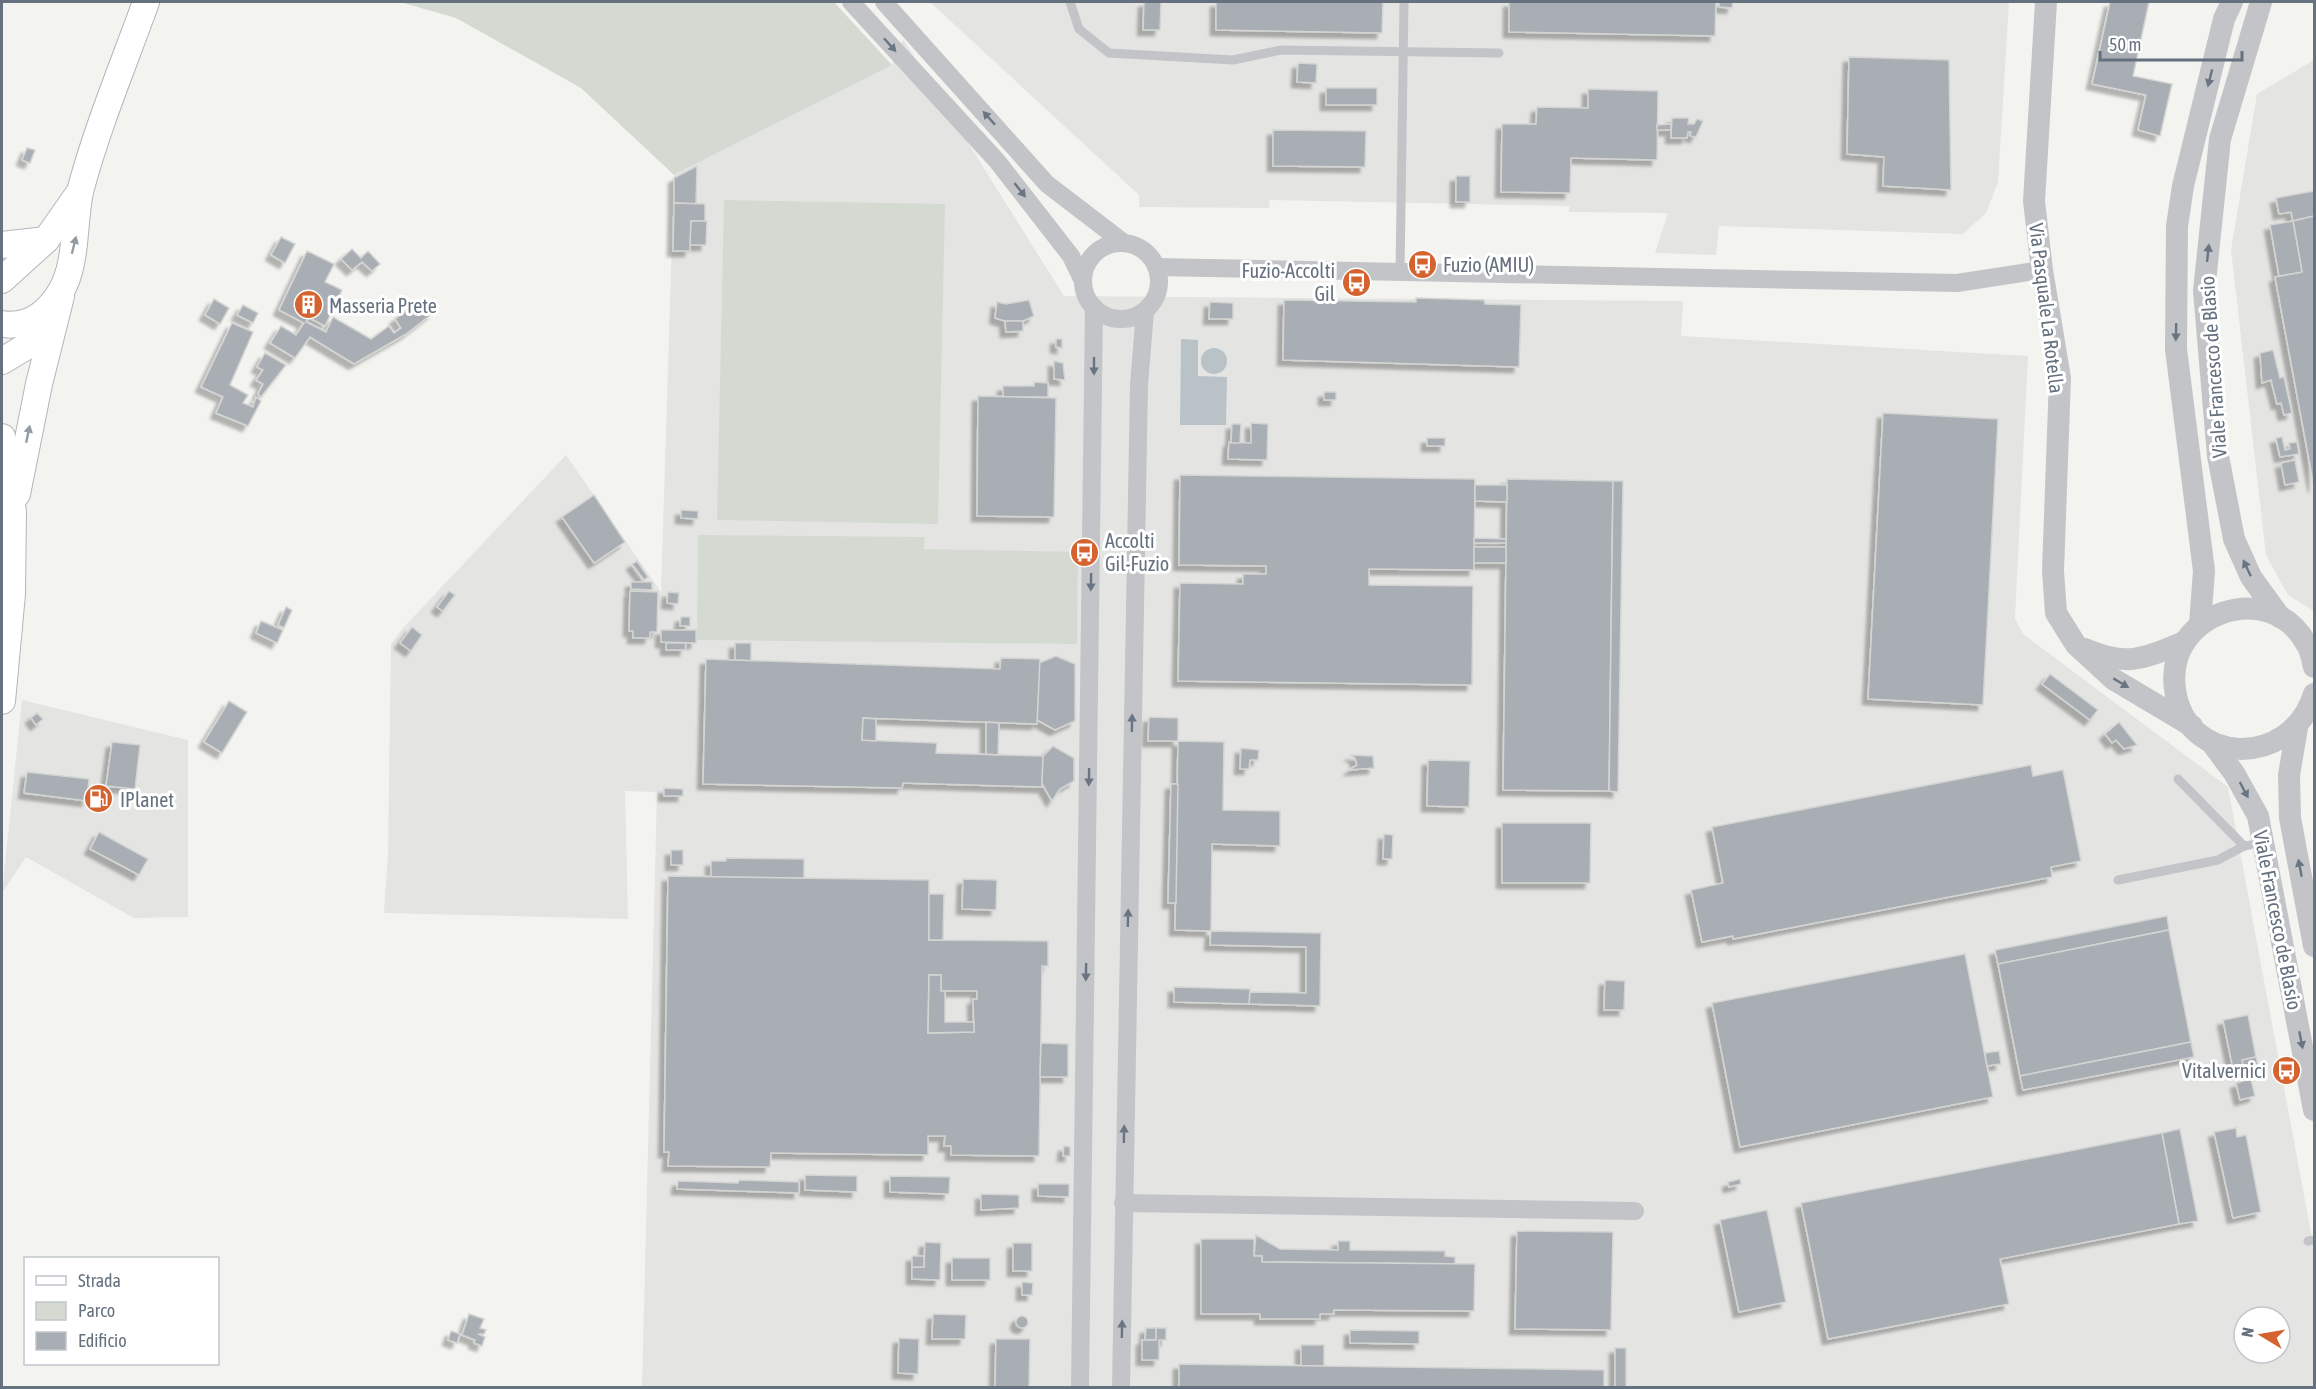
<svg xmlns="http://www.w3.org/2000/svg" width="2316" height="1389" viewBox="0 0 2316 1389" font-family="'Asap Condensed',sans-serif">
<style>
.built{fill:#e4e5e3;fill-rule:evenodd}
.green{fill:#d4dad1}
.water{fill:#b9c2c7}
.building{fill:#a8aeb3;stroke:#d4d5d3;stroke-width:1.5;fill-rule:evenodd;filter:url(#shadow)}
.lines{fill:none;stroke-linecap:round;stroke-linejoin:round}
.secondary-casing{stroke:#b2b6ba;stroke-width:28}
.service{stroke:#c2c4c8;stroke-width:9}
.minor{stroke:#c2c4c8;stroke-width:18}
.tertiary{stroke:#c2c4c8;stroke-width:22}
.secondary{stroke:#fff;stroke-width:26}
.oneway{fill:#6a7583}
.oneway2{fill:#939ca5}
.labels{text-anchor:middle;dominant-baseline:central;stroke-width:6;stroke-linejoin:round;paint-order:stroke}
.poi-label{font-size:20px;fill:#65717f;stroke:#fff;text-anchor:start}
.street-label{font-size:20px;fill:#65717f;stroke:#fff}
</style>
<defs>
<filter id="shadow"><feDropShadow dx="-5.5" dy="5.5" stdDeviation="1.5" flood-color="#0004"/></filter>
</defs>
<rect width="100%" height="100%" fill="#f3f4f0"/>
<!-- built -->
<g class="built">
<polygon points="930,2 2009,2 1998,182 1986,213 1963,234 1719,226 1716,255 1655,253 1668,213 1569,212 1569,206 1270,200 1269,208 1139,207 1139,195"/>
<path d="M903 39 1064 296 1683 301 1681 336 2028 356 2015 618 2023 634 2228 787 2314 1249V1387H642L657 792 625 791 628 919 384 913 388 852 391 644 402 629 566 455 661 592 674 175 892 65ZM2244 1317H2280V1353H2244Z"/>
<polygon points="2314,60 2314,611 2288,595 2266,555 2231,250 2257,94"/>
<polygon points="22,700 188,740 188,917 134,918 26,857 2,893"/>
</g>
<!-- green -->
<g class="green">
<polygon points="400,2 834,2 892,65 674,175 581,88 456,18"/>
<polygon points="724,200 945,204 938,524 717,520"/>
<polygon points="698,535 925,537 924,549 1078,552 1077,644 697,640"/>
</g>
<!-- water -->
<g class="water">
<polygon points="1181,339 1198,340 1198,376 1227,377 1226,425 1180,425"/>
<circle cx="1214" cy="361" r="13"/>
</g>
<!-- building -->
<g class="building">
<polygon points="1144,2 1161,2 1160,30 1143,30"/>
<polygon points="1216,2 1383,2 1382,33 1216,30"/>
<polygon points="1509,2 1716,2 1715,36 1509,32"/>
<polygon points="1719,2 1733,2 1732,8 1719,7"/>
<polygon points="2110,2 2149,2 2133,76 2172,84 2160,136 2138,130 2146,95 2092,84"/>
<polygon points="1849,57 1949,60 1951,190 1883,186 1884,157 1847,154"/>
<polygon points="1298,63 1317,64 1316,83 1297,82"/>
<rect x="1326" y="88" width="51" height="17"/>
<polygon points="1588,89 1658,91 1657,160 1571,158 1570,193 1501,192 1502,124 1536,124 1537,107 1588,108"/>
<polygon points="1672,118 1689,118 1688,124 1694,124 1697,119 1703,121 1696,137 1690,136 1691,132 1688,132 1687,138 1671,138"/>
<polygon points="1671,124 1671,130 1657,130 1657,125"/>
<polygon points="1273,130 1366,131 1365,167 1273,166"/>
<polygon points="27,148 35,150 30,163 22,160"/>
<polygon points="697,166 696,204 674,203 674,178"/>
<rect x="1456" y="176" width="14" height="26"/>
<polygon points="2314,191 2314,216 2293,221 2291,212 2279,214 2276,198"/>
<polygon points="674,203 705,204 705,221 691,221 690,251 673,251"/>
<polygon points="2314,216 2314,487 2275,277 2302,272 2293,221"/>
<polygon points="691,221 707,221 706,245 690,245"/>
<polygon points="2293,221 2302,272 2279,276 2270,225"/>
<polygon points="281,237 295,244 285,263 271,255"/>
<polygon points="352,249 361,258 368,251 380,264 372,271 362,262 352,270 341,259"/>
<polygon points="307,251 334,264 325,282 342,290 325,326 308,317 306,322 326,332 333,317 371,339 389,326 394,333 401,328 395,319 421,300 433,313 406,334 354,364 310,337 295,358 270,343 281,326 296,335 304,323 279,310"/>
<polygon points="1416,298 1484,300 1485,304 1521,305 1519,367 1283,360 1284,300 1416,302"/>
<polygon points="214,299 229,308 220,324 205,315"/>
<polygon points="1029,300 1034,316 1023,321 1005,321 995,318 997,302 1006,304"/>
<polygon points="1210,302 1233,303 1233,319 1209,319"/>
<polygon points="243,305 258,313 253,323 237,315"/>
<polygon points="1005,321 1023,321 1023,331 1006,332"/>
<polygon points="232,323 253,332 230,385 248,395 243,403 253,407 256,397 261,401 248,426 216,413 223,397 201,387"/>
<polygon points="1056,339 1062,339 1062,348 1056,347"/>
<polygon points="2273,350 2280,378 2284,377 2292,413 2284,415 2281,403 2277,404 2271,380 2262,383 2260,353"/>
<polygon points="265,353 286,365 261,397 258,394 263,384 256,380 263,370 257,367"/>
<polygon points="1054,361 1063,363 1065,380 1054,379"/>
<polygon points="1034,382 1048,383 1048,397 1003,397 1003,386 1034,386"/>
<rect x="1324" y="392" width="12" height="8"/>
<polygon points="978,396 1056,398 1054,517 977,516"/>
<polygon points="1883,413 1998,419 1983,705 1868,699"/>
<polygon points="1251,423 1268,424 1267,460 1228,459 1229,442 1251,443"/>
<polygon points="1232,424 1241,424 1240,443 1231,443"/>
<polygon points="2282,437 2285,450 2290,449 2289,443 2297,442 2299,454 2280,457 2276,438"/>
<rect x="1427" y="438" width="18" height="8"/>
<polygon points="2295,460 2299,482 2285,485 2281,463"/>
<polygon points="1180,475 1475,479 1474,570 1369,569 1369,585 1473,586 1472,685 1178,681 1180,583 1243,584 1243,574 1266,574 1266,566 1179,565"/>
<polygon points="1507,479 1613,481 1609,791 1503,790"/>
<polygon points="1613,481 1623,481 1618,792 1609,791"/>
<polygon points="1475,485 1507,485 1507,502 1475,501"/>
<polygon points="594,495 625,542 594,563 562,517"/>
<polygon points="681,510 698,511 698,519 681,518"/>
<polygon points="1474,538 1506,539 1506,543 1474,543"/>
<rect x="1474" y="547" width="32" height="16"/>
<polygon points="637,561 648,577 644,580 632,564"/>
<polygon points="631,582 652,582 652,590 631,589"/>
<polygon points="449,591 455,595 443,611 437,607"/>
<polygon points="630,591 658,592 657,632 650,632 650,638 633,638 633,631 629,631"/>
<polygon points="668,592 679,593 678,604 667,603"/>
<polygon points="286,607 292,610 284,628 278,625"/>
<polygon points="681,617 690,617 690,626 680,626"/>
<polygon points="261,621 283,630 277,643 256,633"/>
<polygon points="412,627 422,635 411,651 400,643"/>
<polygon points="661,630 696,630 696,643 661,642"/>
<polygon points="666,643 686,643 685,650 666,650"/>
<polygon points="735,643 751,643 751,661 735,660"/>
<polygon points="1056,656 1075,664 1075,721 1055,730 1037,720 1039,663"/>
<polygon points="1001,658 1040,659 1037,724 863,718 862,740 937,743 936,753 1043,756 1042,787 903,783 902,788 703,784 706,659 1000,669"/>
<polygon points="2050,674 2098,710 2090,720 2042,684"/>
<polygon points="229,701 247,712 222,753 204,742"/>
<polygon points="37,713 43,719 36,725 31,718"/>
<polygon points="1149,717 1178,718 1178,741 1148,741"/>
<polygon points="863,718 876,719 876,741 862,740"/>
<polygon points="986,722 999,723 998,755 986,754"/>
<polygon points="2119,722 2137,745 2124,749 2116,740 2112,743 2105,734"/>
<polygon points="1178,741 1224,742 1223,810 1280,811 1280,846 1212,844 1211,931 1175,930"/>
<polygon points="112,742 140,745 135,789 106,786"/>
<polygon points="1053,746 1074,758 1074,781 1060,789 1052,801 1042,784 1043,756"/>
<polygon points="1241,748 1259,750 1258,760 1250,760 1249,769 1240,769"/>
<polygon points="1351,755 1373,756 1374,768 1349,770 1357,765 1355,758"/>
<polygon points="1428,760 1470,761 1469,807 1427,806"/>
<polygon points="2031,765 2033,776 2063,770 2081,861 2051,867 2052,877 1733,939 1733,936 1702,942 1691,890 1723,883 1712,827"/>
<polygon points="27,772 89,779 87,801 24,793"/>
<polygon points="1171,784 1178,784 1176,903 1168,903"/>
<polygon points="664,788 683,789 683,796 664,796"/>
<polygon points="1502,823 1591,823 1590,883 1502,883"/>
<polygon points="99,832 148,859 139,875 90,849"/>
<polygon points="1384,834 1393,835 1392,859 1383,859"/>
<rect x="671" y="850" width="12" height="15"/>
<polygon points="726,858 804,859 804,878 711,877 711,861 726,861"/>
<path d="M668 876 929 880V940L1048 941V966H1042L1039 1156 951 1155V1146H944L945 1136H928V1155L771 1153 770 1167 668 1166 669 1152H664ZM929 975H941V991H977V999H973L974 1032 928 1033Z"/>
<polygon points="963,879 997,880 996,910 962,909"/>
<polygon points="929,894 944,894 943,940 929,940"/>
<polygon points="2167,916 2169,930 1998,964 1995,950"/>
<polygon points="2169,930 2191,1042 2020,1076 1998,964"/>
<polygon points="1211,931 1321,933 1320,1006 1249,1004 1250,992 1306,993 1306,947 1210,945"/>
<polygon points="1965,954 1993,1097 1740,1147 1712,1003"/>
<polygon points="929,975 941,975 941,991 945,991 945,1022 974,1022 974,1032 928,1033"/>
<polygon points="1605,980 1625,981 1624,1010 1604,1010"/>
<polygon points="1174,987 1250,989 1249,1004 1174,1002"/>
<polygon points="2248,1015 2256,1057 2242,1060 2245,1072 2234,1074 2223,1020"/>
<polygon points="2191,1042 2194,1057 2023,1090 2020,1076"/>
<polygon points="1041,1043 1068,1044 1068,1077 1040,1077"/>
<polygon points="1999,1051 2001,1064 1987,1066 1985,1053"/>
<polygon points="2256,1057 2259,1069 2245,1072 2242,1060"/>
<polygon points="2251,1079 2255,1096 2240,1100 2236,1083"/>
<polygon points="2236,1128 2237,1137 2246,1135 2261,1212 2233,1218 2214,1132"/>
<polygon points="2180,1129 2198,1221 2179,1224 2162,1133"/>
<polygon points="2162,1133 2179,1224 2000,1259 2009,1304 1828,1339 1801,1203"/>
<polygon points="1064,1146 1070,1147 1070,1156 1063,1156"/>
<polygon points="805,1175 857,1176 857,1192 805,1190"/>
<polygon points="890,1176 950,1177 949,1194 890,1192"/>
<polygon points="1740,1179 1741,1184 1729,1187 1728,1182"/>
<polygon points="739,1180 799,1182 799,1193 677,1189 678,1181 738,1183"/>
<polygon points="1038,1184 1069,1184 1069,1197 1038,1196"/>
<polygon points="981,1194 1019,1195 1019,1208 981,1210"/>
<polygon points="1767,1210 1786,1302 1739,1312 1720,1220"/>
<polygon points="1517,1231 1613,1232 1611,1330 1515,1329"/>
<polygon points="1256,1235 1280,1249 1338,1250 1338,1241 1350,1241 1350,1250 1445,1251 1445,1256 1455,1257 1455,1264 1262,1262 1262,1256 1254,1256"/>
<polygon points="1201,1239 1254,1239 1254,1256 1262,1256 1262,1262 1475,1264 1474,1311 1334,1310 1334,1314 1320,1314 1320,1319 1260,1319 1260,1314 1201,1314"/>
<polygon points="925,1242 941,1243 940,1280 912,1279 912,1267 924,1267"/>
<rect x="1013" y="1243" width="19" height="28"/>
<rect x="912" y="1256" width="12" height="11"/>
<rect x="952" y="1258" width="38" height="22"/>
<polygon points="1022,1282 1033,1283 1032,1295 1022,1295"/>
<polygon points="469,1314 484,1319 480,1328 486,1330 484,1334 478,1334 485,1337 482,1346 474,1343 475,1340 462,1335"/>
<polygon points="933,1314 966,1315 965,1339 932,1339"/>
<circle cx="1022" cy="1322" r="6"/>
<polygon points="1146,1328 1156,1328 1156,1340 1145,1340"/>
<polygon points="1156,1328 1166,1328 1166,1340 1159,1340 1159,1360 1142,1360 1142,1340 1156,1340"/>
<polygon points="1350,1330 1419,1331 1419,1344 1350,1343"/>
<polygon points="451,1331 460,1334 457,1343 448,1340"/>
<polygon points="899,1338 919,1339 918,1374 898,1373"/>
<polygon points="996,1339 1030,1339 1029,1388 995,1388"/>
<rect x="1301" y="1345" width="23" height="21"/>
<rect x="1615" y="1348" width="11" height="40"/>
<polygon points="1179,1364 1604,1370 1604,1388 1179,1388"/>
</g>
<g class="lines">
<defs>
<g id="secondary">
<polyline points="2,245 46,240"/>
<polyline points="2,280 46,240 79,193"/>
<path d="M2 324C28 328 48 313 61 291 78 263 73 218 81 188 98 125 124 63 146 2"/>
<polyline points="2,361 42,337 54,323"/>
<polyline points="2,437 13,512 12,594 2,701"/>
<polyline points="17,494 39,384 61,296"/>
</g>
</defs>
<!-- secondary casing -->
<use href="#secondary" class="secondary-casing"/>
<!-- service -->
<g class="service">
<polyline points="1070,2 1079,29 1109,53 1233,60 1281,50 1499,53"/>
<polyline points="1400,273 1404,2"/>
<polyline points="2178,779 2244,846 2250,845"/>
<polyline points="2118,880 2218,860 2244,846"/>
<polyline points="2308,1241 2314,1240"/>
</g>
<!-- minor -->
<g class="minor">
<polyline points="851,2 997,161 1071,256 1083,281"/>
<polyline points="884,2 1047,184 1124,243"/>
<circle cx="1121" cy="281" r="38"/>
<polyline points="1156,267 1957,283 2042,270"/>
<polyline points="1123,1203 1635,1211"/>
<polyline points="1080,1388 1094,307"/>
<polyline points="1121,1388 1139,385 1145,311"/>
</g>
<!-- tertiary -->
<g class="tertiary">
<polyline points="2046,2 2034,201 2042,270 2060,378 2053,571 2056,613 2076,645 2113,679 2192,726"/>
<polyline points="2261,2 2220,139 2204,291 2218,456 2234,539 2251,577 2280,617"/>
<polyline points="2200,624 2204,571 2176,349 2177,226 2183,186 2224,19 2232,2"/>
<path d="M2085 649C2127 667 2143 659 2184 642"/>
<path d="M2314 667C2312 660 2311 651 2307 645 2271 576 2164 613 2175 689 2185 767 2291 769 2314 694"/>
<polyline points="2297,728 2289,775 2290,818 2314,946"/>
<polyline points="2211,742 2234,773 2258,816 2314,1110"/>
</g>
<!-- secondary -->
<use href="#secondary" class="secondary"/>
</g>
<!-- one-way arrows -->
<defs><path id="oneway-solid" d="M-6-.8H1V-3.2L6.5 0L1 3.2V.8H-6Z" transform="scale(1.5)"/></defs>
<g class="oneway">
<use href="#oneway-solid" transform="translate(890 45) rotate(48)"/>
<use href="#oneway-solid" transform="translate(2210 78) rotate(104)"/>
<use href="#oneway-solid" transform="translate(989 118) rotate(-132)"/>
<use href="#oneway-solid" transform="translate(1020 190) rotate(52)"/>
<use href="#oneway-solid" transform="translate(2208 253) rotate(-84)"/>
<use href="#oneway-solid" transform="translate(2176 332) rotate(91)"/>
<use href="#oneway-solid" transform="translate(1094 366) rotate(90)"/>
<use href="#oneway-solid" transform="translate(2247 568) rotate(-115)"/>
<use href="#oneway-solid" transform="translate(1091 582) rotate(91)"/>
<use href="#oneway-solid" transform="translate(2121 683) rotate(31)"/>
<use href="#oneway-solid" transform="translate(1132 723) rotate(-89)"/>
<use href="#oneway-solid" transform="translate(1089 777) rotate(91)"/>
<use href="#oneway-solid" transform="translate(2244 790) rotate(62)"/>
<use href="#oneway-solid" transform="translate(2300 868) rotate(-101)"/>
<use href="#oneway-solid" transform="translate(1128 918) rotate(-89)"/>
<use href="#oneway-solid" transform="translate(1086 972) rotate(91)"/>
<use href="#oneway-solid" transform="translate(2301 1040) rotate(79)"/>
<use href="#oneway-solid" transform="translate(1124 1134) rotate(-89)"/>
<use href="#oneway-solid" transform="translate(1122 1329) rotate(-89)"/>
</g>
<g class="oneway2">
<use href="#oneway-solid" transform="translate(74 245) rotate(-76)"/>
<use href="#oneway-solid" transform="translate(28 434) rotate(-78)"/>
</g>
<!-- icons -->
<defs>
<symbol id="bus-disc" viewBox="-11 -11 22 22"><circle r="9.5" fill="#d5632f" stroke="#fff"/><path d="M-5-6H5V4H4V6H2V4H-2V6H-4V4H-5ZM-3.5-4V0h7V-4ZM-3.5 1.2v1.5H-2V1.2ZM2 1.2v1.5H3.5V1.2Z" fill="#fff"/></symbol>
<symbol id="building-disc" viewBox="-11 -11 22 22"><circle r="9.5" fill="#d5632f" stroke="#fff"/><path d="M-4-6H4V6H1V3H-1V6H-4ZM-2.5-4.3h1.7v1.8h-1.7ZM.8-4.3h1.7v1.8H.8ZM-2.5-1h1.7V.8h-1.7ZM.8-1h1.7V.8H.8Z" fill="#fff"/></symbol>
<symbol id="fuel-disc" viewBox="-11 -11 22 22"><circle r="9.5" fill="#d5632f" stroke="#fff"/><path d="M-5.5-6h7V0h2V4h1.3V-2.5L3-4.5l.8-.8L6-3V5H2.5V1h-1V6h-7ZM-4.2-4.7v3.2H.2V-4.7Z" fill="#fff"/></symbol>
</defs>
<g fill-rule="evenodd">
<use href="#bus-disc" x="1406" y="248" width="33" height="33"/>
<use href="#bus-disc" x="1340" y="266" width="33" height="33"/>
<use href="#building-disc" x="292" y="288" width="33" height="33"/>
<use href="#bus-disc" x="1068" y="536" width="33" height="33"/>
<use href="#fuel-disc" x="82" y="782" width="33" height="33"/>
<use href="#bus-disc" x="2270" y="1054" width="33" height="33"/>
</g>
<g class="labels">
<!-- poi labels -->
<g class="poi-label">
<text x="1443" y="264">Fuzio (AMIU)</text>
<text x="1335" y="270" text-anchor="end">Fuzio-Accolti<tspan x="1335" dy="23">Gil</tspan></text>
<text x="329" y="305">Masseria Prete</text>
<text x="1105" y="540">Accolti<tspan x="1105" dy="23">Gil-Fuzio</tspan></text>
<text x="120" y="799">IPlanet</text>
<text x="2266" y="1070" text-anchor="end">Vitalvernici</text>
</g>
<!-- street labels -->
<g class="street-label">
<text transform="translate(2047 308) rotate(83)">Via Pasquale La Rotella</text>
<text transform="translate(2213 367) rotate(-94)">Viale Francesco de Blasio</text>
<text transform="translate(2278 920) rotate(79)">Viale Francesco de Blasio</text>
</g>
</g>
<!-- border -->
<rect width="2316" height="1389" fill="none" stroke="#65717f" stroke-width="6"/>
<!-- legend -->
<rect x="24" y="1257" width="195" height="108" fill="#ffffff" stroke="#c1c6cc" stroke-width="1.5"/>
<rect x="36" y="1276" width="30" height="9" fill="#ffffff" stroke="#c1c6cc" stroke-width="1.5"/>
<text x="78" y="1287" font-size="18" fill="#65717f">Strada</text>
<rect x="36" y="1302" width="30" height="18" fill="#d4dad1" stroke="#c1c6cc" stroke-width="1.5"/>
<text x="78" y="1317" font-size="18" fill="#65717f">Parco</text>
<rect x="36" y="1332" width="30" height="18" fill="#a8aeb3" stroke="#c1c6cc" stroke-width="1.5"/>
<text x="78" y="1347" font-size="18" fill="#65717f">Edificio</text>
<!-- north arrow -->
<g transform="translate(2262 1335) rotate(281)"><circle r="28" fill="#ffffff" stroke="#c1c6cc" stroke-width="1.5"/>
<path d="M0-4.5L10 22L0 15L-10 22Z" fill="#d5632f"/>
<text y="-9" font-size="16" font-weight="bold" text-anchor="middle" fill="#65717f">N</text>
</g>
<!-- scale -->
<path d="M2100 51v9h142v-9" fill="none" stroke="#65717f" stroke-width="3"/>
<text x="2109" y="51" font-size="18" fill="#65717f" stroke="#ffffff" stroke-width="4.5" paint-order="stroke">50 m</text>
</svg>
